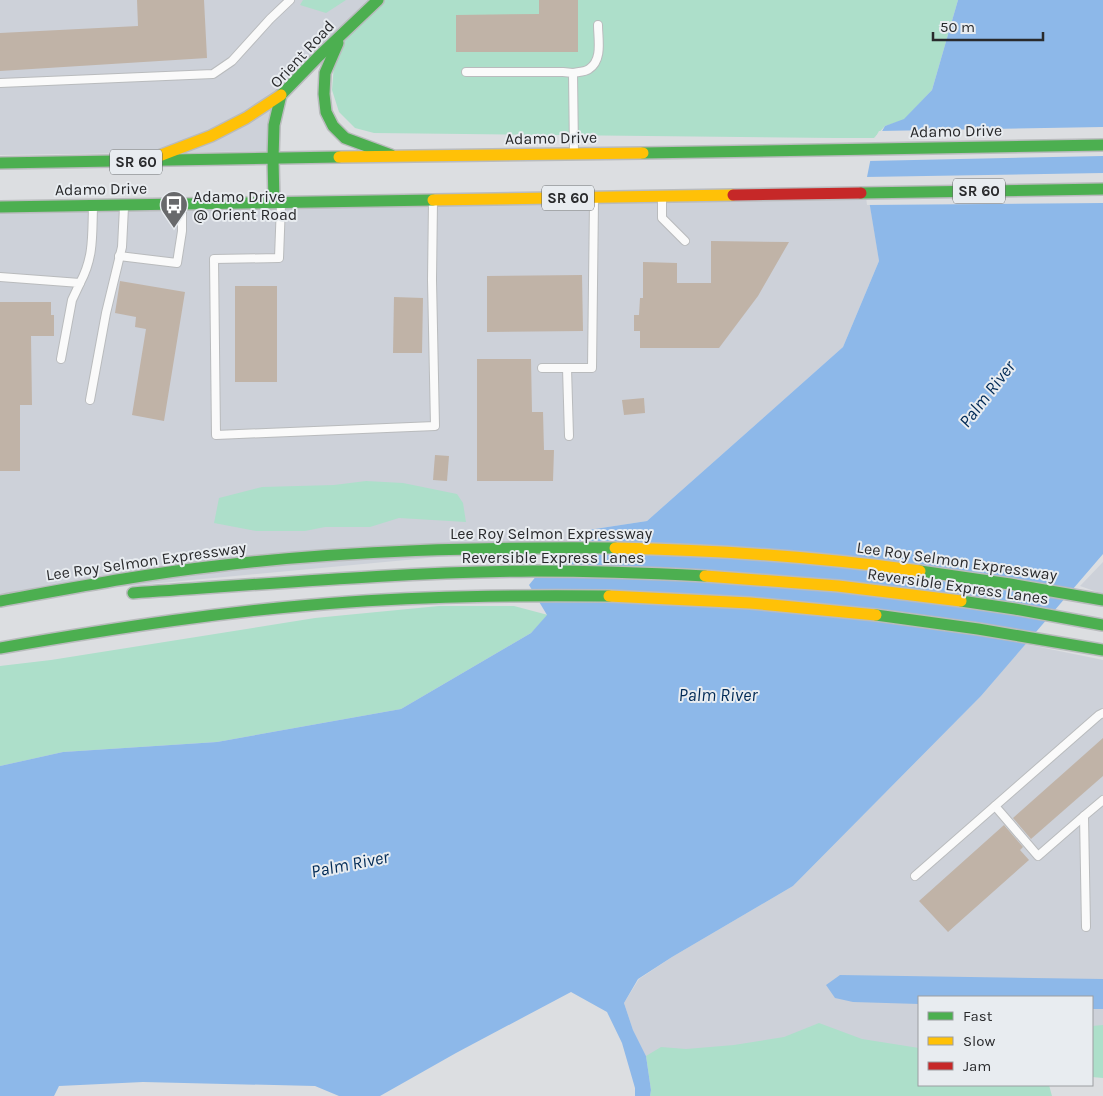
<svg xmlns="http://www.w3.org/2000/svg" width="1103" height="1096" viewBox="0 0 1103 1096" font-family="Karla,sans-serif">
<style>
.built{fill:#cdd1d9}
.green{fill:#addfca}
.water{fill:#8db8e9}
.pier{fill:#dcdee1}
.building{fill:#c0b3a7}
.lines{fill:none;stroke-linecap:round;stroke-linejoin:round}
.lane-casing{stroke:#b9bbbd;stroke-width:10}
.fast-casing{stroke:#b9bbbd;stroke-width:14}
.slow-casing{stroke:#b9bbbd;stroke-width:14}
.jam-casing{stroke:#b9bbbd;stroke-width:14}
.lane{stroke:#fafafa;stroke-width:8}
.fast{stroke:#4caf50;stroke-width:11}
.slow{stroke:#ffc107;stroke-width:11}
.jam{stroke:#c62828;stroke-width:11}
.labels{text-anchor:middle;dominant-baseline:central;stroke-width:4;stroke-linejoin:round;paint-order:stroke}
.shield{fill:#e8ecf0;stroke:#626467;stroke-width:1}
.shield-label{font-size:15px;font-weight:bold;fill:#292a2c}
.street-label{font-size:16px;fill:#292a2c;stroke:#e8ecf0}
.poi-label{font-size:16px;fill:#292a2c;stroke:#e8ecf0;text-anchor:start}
.water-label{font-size:18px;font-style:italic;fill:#002a56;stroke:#e8ecf0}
</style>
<rect width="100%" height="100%" fill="#dcdee1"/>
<!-- built -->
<g class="built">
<polygon points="0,0 372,0 276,101 268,151 0,155"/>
<polygon points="869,198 879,261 843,347 647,521 588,530 567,545 0,598 0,206"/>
<polygon points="1103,562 1103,594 1080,586"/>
<polygon points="1025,644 1103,660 1103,1058 1092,1058 1092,997 919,997 919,1076 818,1095 646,1056 633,1030 624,1003 639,979 672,957 793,886 981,696"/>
</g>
<!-- green -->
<g class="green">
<polygon points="303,0 346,0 326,13 300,5"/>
<polygon points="379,0 958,0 932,90 904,120 885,126 874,138 835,138 374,133 355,128 339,112 332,90 335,52"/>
<polygon points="366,481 403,483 457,494 463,503 466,522 399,518 370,527 325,527 305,531 256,531 214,523 219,498 262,487 334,485"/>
<polygon points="439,606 514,606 548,615 531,633 401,709 217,742 63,752 0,766 0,666 51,660 315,618"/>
<polygon points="819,1023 862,1039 919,1048 919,1085 1049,1085 1052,1096 650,1096 651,1090 646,1056 661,1047 686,1049 734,1045 784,1037"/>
<polygon points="1103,1025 1103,1078 1092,1077 1092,1026"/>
</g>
<!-- water -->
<g class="water">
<polygon points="958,0 1103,0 1103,554 981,696 793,886 672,957 638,979 624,1003 633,1030 646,1056 651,1090 650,1096 635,1096 635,1088 622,1043 607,1012 571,992 456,1053 380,1096 339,1096 315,1086 143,1082 59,1086 54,1096 0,1096 0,766 63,752 217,742 401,709 531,633 547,615 529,585 554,554 588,530 647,521 843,347 879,261 866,182 873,147 885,126 904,119 932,90"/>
<polygon points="840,975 1103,979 1103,1009 1092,1009 1092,997 919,997 919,1004 853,1002 835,998 826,985"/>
</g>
<!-- pier -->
<g class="pier">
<polygon points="1103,127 1103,156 868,161 871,146 879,131"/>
<polygon points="1103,173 1103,203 867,205 864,182 865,177"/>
</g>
<!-- building -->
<g class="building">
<polygon points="137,0 204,0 207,58 0,71 0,33 138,26"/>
<polygon points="539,0 578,0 578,52 456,52 456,15 539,14"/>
<polygon points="711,241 789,242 758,296 719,348 640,348 640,331 634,331 634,315 639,315 640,298 643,298 643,262 677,263 677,283 711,283"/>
<polygon points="582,275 583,331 487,332 487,276"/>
<polygon points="120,281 185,292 164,421 132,415 146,329 135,327 136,317 115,313"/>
<rect x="235" y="286" width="42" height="96"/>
<polygon points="394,297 423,298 422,353 393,353"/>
<polygon points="0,302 51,302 51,315 54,315 54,336 31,336 32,405 20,405 20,471 0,471"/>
<polygon points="477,359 531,359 532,412 543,412 544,450 554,450 553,481 477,481"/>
<polygon points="644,398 645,413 624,415 622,400"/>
<polygon points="435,455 449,456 447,481 433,480"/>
<polygon points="1103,738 1103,776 1031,839 1013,818"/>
<polygon points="1004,825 1023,847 1020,850 1029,860 948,932 919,901"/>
</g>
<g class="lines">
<defs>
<g id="lane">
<polyline points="466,72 563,72 573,73 574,152"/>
<path d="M573 73C578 72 585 72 589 69 603 60 598 39 598 25"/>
<polyline points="0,83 213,74 232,61 270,19 290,0"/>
<polyline points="662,198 662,218 685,241"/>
<polyline points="281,204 279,258 214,259 216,435 435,426 432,280 433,201"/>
<polyline points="119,256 177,263 182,231 182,206"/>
<polyline points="0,277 80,283 72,300 61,359"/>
<path d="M80 283C94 257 92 236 93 207"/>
<polyline points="542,368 592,368 594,200"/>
<polyline points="567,368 569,436"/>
<polyline points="90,400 106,313 122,247 124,207"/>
<polyline points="995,806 1038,856 1084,816"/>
<polyline points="915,876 1099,715 1103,713"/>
<polyline points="1086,927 1084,816 1103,800"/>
</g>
<g id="fast">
<polyline points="338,43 325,73 324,94 326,112 333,126 345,138 391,155"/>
<polyline points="643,153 1103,145"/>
<polyline points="0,163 339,157"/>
<polyline points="861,193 1103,189"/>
<polyline points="274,202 273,159 274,125 281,95 319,56 378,0"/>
<polyline points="0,207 433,200"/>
<polyline points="920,571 1010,584 1103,600"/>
<path d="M133 593C267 584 400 572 534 571 591 571 648 573 705 576"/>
<path d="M0 601C72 588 144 574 216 566 348 550 482 547 615 548"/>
<polyline points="961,601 1015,609 1103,625"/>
<polyline points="876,615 978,629 1103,650"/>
<path d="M0 648C115 628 231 610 349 602 435 596 522 595 609 596"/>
</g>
<g id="slow">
<polyline points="339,157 643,153"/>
<polyline points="151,159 211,136 246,118 281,95"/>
<polyline points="433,200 733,195"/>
<path d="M615 548C717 550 819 557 920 571"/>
<polyline points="705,576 838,586 961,601"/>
<polyline points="609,596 750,603 876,615"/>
</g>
<polyline id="jam" points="733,195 861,193"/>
</defs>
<!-- lane casing -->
<use href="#lane" class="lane-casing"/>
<!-- fast casing -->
<use href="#fast" class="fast-casing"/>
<!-- slow casing -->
<use href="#slow" class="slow-casing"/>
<!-- jam casing -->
<use href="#jam" class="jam-casing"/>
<!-- lane -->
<use href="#lane" class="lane"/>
<!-- fast -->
<use href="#fast" class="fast"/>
<!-- slow -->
<use href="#slow" class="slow"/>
<!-- jam -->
<use href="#jam" class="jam"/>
</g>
<!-- icons -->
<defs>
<symbol id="bus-pin" viewBox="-11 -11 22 30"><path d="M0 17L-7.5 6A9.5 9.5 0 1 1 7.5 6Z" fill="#68696b" stroke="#e8ecf0"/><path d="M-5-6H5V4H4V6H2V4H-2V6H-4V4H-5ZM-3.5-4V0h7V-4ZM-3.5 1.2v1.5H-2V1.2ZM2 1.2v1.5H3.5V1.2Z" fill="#fff"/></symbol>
</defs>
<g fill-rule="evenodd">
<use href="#bus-pin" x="158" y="189" width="32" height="43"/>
</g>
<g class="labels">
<!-- shield labels -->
<g class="shield">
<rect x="110" y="149.5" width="52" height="25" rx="4"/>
<rect x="953" y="178.5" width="52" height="25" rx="4"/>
<rect x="542" y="185.5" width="52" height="25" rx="4"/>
</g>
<g class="shield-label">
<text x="136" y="162">SR 60</text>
<text x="979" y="191">SR 60</text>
<text x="568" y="198">SR 60</text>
</g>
<!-- street labels -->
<g class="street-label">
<text transform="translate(302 54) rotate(-47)">Orient Road</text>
<text transform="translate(956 131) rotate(-1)">Adamo Drive</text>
<text transform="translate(551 138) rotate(-1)">Adamo Drive</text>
<text transform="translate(101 189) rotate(-1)">Adamo Drive</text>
<text x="551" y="533">Lee Roy Selmon Expressway</text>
<text x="553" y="557">Reversible Express Lanes</text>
<text transform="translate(146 561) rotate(-8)">Lee Roy Selmon Expressway</text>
<text transform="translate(957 561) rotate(8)">Lee Roy Selmon Expressway</text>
<text transform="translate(958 586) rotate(8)">Reversible Express Lanes</text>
</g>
<!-- poi labels -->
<g class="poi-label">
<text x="193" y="196">Adamo Drive<tspan x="193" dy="18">@ Orient Road</tspan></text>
</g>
<!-- water labels -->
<g class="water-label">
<text transform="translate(987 394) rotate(-52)">Palm River</text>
<text x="718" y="695">Palm River</text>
<text transform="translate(350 864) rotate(-11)">Palm River</text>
</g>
</g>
<!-- legend -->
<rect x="918" y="996" width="175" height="90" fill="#e8ecf0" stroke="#9c9ea2"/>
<rect x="928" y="1012" width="25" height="8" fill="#4caf50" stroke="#9c9ea2"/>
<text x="963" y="1021" font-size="15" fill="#292a2c">Fast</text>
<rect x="928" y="1037" width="25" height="8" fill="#ffc107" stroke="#9c9ea2"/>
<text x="963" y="1046" font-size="15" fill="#292a2c">Slow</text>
<rect x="928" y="1062" width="25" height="8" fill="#c62828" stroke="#9c9ea2"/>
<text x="963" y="1071" font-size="15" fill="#292a2c">Jam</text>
<!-- scale -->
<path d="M933 32v8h110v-8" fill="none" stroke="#292a2c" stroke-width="2.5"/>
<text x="940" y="32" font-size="15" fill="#292a2c" stroke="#e8ecf0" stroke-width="4" paint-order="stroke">50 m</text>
</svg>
